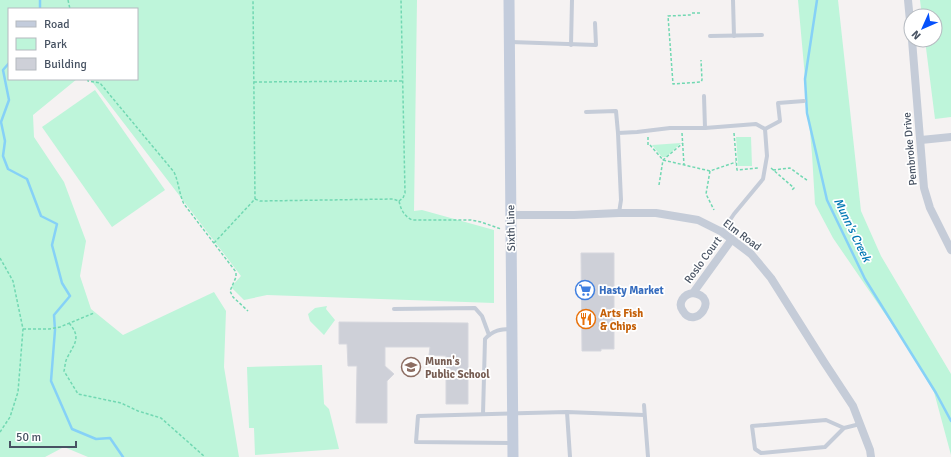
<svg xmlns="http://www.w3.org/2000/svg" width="951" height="457" viewBox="0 0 951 457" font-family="Signika,sans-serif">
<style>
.green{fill:#bef5da}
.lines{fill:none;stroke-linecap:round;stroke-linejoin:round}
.stream{stroke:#86d1f7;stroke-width:2.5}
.building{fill:#ced0d8;stroke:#d6d7de}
.path{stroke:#71d8b2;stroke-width:1.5;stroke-dasharray:3 2;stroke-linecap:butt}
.lane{stroke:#c5ccd8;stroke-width:4}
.street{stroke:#c5ccd8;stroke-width:8}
.secondary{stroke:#c3ccdc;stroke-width:11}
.labels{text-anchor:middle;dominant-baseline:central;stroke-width:3.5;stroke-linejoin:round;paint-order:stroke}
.street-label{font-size:11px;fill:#475262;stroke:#fff}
.shop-label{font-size:11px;font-weight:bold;fill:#366cbe;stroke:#fff;text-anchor:start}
.food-label{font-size:11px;font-weight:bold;fill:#c56008;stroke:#fff;text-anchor:start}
.education-label{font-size:11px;font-weight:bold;fill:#785e54;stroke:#fff;text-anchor:start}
.water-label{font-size:12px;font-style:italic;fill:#0178b4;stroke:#fff}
</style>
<rect width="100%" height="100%" fill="#f5f2f2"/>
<!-- green -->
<g class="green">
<polygon points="0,0 417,0 414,211 422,210 494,230 494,303 267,295 244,300 231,287 241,276 90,79 137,79 137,9 9,9 9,79 77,79 33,115 34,137 64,182 86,241 80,276 91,309 123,335 214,292 226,311 224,367 239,457 88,457 64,447 45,457 0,457"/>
<polygon points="798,0 838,0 861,211 881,256 951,374 951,455 934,392 907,346 833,238 815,204 812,154"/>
<polygon points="920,0 951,0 951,117 935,119 925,40 935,40 935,16 922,16"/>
<polygon points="95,90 165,190 112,227 42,127"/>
<polygon points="736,137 751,137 752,166 738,166"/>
<polygon points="681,143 666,157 662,157 652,145"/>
<polygon points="327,306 326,309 335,320 324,335 310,321 308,314 315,308"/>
<polygon points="322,365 324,404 329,409 339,449 255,455 254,428 249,428 247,367"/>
</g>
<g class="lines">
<!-- stream -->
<g class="stream">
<polyline points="817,0 805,79 807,113 827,200 865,279 936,393 951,421"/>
<polyline points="40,9 40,0"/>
<polyline points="9,63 3,70 9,100 1,122 5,141 3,156 8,169 27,179 41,216 57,224 52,245 62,283 70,296 54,315 55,330 51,381 72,429 96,439 110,438 123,457"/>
</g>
</g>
<!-- building -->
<g class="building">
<polygon points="581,253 614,253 614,349 601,349 601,351 582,351"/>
<polygon points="339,322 468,323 468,404 446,404 446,356 429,355 430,347 385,347 385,366 394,374 387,381 387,423 356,423 357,366 348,366 347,344 339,344"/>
</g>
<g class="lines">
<!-- path -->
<g class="path">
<polyline points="68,0 70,9"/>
<polyline points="700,13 692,13 690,15 668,16 673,84 701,82 702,80 701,60"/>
<path d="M88 79V81L100 83 174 172C179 183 179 194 184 204L236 272V277L230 291 233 297 248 311"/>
<polyline points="254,82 402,81"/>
<polyline points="682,133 684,165"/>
<polyline points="734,133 737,170 758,168"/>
<polyline points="648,137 648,145 650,145 663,160 710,171 736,162"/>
<polyline points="771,168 794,188 791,191"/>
<polyline points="773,170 790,168 808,181"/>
<polyline points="710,171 706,194 714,210"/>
<polyline points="659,185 663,160 683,143"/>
<path d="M255 199 260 201 393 199 399 201C401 210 404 216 412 220H471L481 222 501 229"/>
<polyline points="399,201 403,198 405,193 401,0"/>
<polyline points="214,243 255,199 253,0"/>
<polyline points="0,258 13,281 23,329 18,392 10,417 0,432"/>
<path d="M69 323C82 338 74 344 67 358 65 362 65 367 64 371L78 394 121 403 138 411 161 418 205 457"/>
<polyline points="23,329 49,329 60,327 94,313"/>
</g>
<!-- lane -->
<g class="lane">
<polyline points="733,0 734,36"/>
<polyline points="710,36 762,35"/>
<polyline points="511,42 596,45 595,23"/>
<polyline points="571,45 572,0"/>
<polyline points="704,96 705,128"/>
<polyline points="586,112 616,111 618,133"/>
<polyline points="765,129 780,121 778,103 804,101"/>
<polyline points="619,213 621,200 618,133 637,132 670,128 705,128 756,124 765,129 767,156 763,179 734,214 722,232"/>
<polyline points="394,309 475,308 482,316 489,335"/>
<polyline points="644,405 648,457"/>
<polyline points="567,412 570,457"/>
<path d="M483 414 485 339C493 330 501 329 512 329"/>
<polyline points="844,428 826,420 752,426 755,449 761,453 825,447 844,428 860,424"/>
<polyline points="512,443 416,442 418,416 567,412 644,415"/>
</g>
<!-- street -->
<g class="street">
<polyline points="908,0 911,32"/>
<polyline points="912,40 924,188 930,208 951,250"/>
<polyline points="921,140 951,137"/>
<polyline points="511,215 574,215 619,213 656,213 698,220 722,232 751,254 771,278 824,362 853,406 870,450 871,457"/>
<path d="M693 293C721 297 695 331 683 311 677 303 684 294 693 293L732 239"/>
</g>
<!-- secondary -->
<polyline class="secondary" points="509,0 513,457"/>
</g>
<!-- icons -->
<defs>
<symbol id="supermarket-ring" viewBox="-11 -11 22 22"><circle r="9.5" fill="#fff" stroke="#3f7fe0" stroke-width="1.5"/><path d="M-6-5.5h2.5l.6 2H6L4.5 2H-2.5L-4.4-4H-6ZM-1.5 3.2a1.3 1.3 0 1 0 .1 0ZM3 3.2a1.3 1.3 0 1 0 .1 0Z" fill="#3f7fe0"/></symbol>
<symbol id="restaurant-ring" viewBox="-11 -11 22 22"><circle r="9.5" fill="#fff" stroke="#e8710a" stroke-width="1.5"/><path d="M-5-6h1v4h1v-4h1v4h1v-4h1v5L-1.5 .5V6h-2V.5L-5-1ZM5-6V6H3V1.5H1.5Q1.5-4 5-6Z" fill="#e8710a"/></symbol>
<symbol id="school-ring" viewBox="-11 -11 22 22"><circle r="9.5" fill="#fff" stroke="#8d6e63" stroke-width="1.5"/><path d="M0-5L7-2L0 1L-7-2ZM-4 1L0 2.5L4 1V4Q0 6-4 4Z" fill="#8d6e63"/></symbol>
</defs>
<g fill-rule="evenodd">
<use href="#supermarket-ring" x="574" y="279" width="22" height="22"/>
<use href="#restaurant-ring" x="575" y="308" width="22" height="22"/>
<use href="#school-ring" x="400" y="356" width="22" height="22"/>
</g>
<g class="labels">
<!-- street labels -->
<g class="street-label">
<text transform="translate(910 149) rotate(-95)">Pembroke Drive</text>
<text transform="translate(511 228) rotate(-91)">Sixth Line</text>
<text transform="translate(742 235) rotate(37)">Elm Road</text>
<text transform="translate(703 260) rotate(-54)">Roslo Court</text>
</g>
<!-- shop labels -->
<g class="shop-label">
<text x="599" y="290">Hasty Market</text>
</g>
<!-- food labels -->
<g class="food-label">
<text x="600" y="313">Arts Fish<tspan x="600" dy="13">&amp; Chips</tspan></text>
</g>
<!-- education labels -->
<g class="education-label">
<text x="425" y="361">Munn's<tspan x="425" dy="13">Public School</tspan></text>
</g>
<!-- water labels -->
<g class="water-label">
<text transform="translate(852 230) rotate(64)">Munn's Creek</text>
</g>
</g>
<!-- legend -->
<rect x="8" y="8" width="130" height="72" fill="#ffffff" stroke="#b5bac0"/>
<rect x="16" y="21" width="20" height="6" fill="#c3ccdc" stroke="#b5bac0"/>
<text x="44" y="28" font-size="12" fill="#475262">Road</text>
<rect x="16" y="38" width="20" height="12" fill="#bef5da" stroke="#b5bac0"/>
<text x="44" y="48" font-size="12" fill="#475262">Park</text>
<rect x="16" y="58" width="20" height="12" fill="#ced0d8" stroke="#b5bac0"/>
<text x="44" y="68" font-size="12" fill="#475262">Building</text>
<!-- north arrow -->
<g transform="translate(923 28) rotate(225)"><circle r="19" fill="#ffffff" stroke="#b5bac0"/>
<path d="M0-3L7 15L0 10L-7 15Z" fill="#0651fb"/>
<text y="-6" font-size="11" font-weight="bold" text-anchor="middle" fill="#475262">N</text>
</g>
<!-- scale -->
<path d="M10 441v6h66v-6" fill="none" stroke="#475262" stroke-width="2"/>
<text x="16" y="441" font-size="12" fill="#475262" stroke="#ffffff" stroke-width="3" paint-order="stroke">50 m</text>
</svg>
